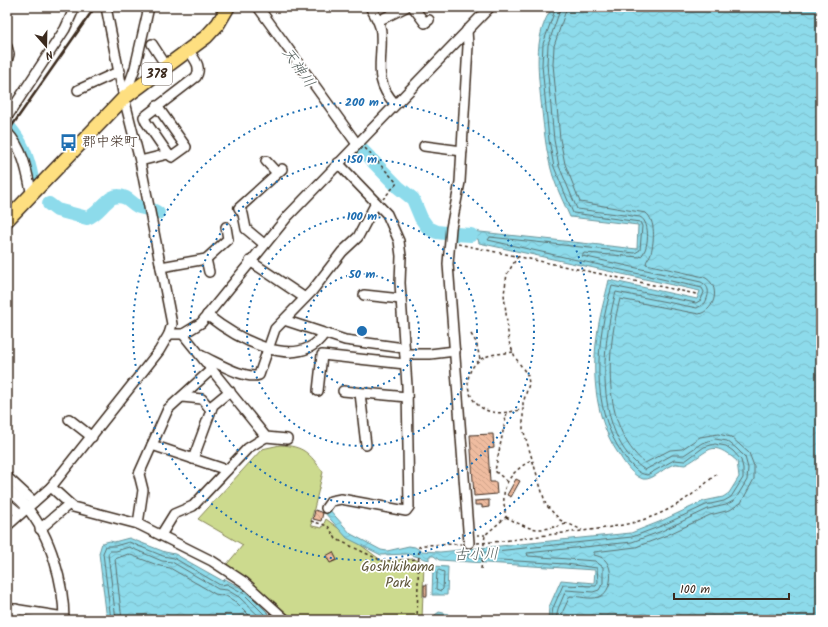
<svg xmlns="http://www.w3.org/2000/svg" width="828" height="627" viewBox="0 0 828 627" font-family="Kalam,'Klee One',sans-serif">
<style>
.green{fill:#ccda8e;stroke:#848256}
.water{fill:url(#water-waves);stroke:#6c9499}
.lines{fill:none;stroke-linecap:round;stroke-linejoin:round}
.shore{stroke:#5c7170;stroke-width:1}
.river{stroke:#8ddbeb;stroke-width:14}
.building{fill:url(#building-back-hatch);stroke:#3b2a1e}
.minor-casing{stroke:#3b2a1e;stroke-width:12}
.highway-casing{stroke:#3b2a1e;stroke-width:16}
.path{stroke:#3b2a1e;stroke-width:1.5;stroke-dasharray:3 3;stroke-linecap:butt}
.minor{stroke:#fff;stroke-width:9}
.highway{stroke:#fedf80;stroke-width:13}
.rail{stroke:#3b2a1e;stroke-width:2.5}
.ring{fill:none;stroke:#1f6fb2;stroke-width:2;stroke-dasharray:2 4}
.labels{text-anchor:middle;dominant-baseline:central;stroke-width:3.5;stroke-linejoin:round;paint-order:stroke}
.shield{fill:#fff;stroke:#766a62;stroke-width:1}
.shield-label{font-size:13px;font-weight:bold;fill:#3b2a1e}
.poi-label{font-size:14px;fill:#3b2a1e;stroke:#fff;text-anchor:start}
.park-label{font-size:14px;fill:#5f563a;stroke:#fff}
.water-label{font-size:15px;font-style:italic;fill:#545f5c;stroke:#fff}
.centre{fill:#1f6fb2;stroke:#fff;stroke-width:2}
.ring-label{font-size:12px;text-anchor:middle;font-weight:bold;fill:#1f6fb2;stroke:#fff;stroke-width:3.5;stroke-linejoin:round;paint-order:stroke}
</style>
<defs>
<pattern id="water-waves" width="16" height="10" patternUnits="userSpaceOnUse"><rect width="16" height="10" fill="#8ddbeb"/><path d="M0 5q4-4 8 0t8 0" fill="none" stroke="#7bbcc9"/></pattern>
<pattern id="building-back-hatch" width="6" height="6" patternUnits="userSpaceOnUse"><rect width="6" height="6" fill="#efbca0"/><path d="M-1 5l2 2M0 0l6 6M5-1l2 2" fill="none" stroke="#cea289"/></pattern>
</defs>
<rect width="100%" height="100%" fill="#fff"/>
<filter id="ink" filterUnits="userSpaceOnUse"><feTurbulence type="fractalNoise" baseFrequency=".025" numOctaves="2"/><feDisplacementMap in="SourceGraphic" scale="8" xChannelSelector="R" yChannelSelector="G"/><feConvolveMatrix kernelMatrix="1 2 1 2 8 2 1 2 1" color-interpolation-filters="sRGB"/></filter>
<g filter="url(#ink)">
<!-- green -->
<path class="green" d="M280 445C304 446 309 453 323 472L311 521 312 526 322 528 326 519 382 561 414 559 424 563 422 620H291L227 564 243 545 198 519 262 449Z"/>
<!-- water -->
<g class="water">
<path d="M553 7H821V620H548L549 607 561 580 594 583 595 570 439 560 434 556H429V560L408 554 381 555 347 538 324 512 328 508 351 534 381 550 387 551 409 546 415 547 421 551 440 552 631 533 659 522 704 501 723 497 729 493 739 477 737 461C710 438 711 451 685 465 682 465 679 464 676 464 665 465 654 481 643 479 633 476 625 464 620 456 596 423 591 376 597 336 599 317 605 298 609 280L697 299 700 291 479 243 478 239 470 238 471 231 637 249 638 225 570 217C563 201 555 185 551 169 546 150 544 130 542 111 539 78 531 36 553 7Z"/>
<polygon points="129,538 165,552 175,554 223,581 225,579 245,590 275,620 107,620 99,553 102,543 110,541 114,542"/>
<polygon points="433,566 448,567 447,595 432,595"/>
<polygon points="439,612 448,614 450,620 434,620 435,615"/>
</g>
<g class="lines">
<!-- shore -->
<g class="shore">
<polygon points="439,570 444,572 443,589 441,591 436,589 437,572"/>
<polyline points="111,620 103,553 106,546 115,546 129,542 163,556 174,558 220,585 227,584 243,593 270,620"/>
<polyline points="116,620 108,554 110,551 116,551 129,547 162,561 172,562 218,589 227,590 239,597 263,620"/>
<polyline points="122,620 115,559 128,554 160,566 170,568 215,594 226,596 236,602 254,620"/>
<path d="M551 620 553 608 563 585 596 586 598 582 597 568 566 564 468 558 467 554 632 537 661 526 706 505 724 501 731 497 743 478V468L741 460 733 451 726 446 715 444 704 447 685 461 674 460 647 475C637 474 629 463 624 456 589 408 596 340 612 286L696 303 701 300 704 292 702 288 488 240 490 237 635 253 640 250 642 226 640 222 573 213 554 167 549 140 542 65 543 44 556 7"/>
<path d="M556 620 558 609 566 590 593 592 599 590 603 583V567L595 561 528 556 527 553 632 542 662 531 708 509 726 505 735 500 747 480 748 468 745 457 736 448 727 441 715 439 702 443 684 455H672L645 470C592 435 602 343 616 292L697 308 705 303C709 295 711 287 701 282L582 256 584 253 640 257C649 251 651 222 640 217L577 209 559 166 554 140 547 64 548 45 561 7"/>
<path d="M562 620 563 611 570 596C579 596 590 600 599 597 612 592 614 569 605 560 602 557 598 556 594 555V552L636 547 665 536 710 515 730 510 741 503 754 479V466L749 453 731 437 718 434 700 437 682 449 670 450 645 463C600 426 607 348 620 299L699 314C716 310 721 285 704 277L646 264C646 260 650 257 651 253 654 241 656 221 646 213L580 202 565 164 560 139 553 64 554 46 567 7"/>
</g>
<!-- river -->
<g class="river">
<path d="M7 125C22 142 28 157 32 179"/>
<polyline points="359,147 398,187 413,199 421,218 428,228 437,232 445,233"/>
<path d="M49 204 57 210 87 218C102 214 108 189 126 198 130 200 133 204 137 206 144 210 151 207 158 213"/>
<polyline points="455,234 471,235"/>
</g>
</g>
<!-- building -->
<g class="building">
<polygon points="493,434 494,448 488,449 490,482 496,482 497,494 474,496 470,435"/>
<polygon points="516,479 520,481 511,497 507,495"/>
<polygon points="489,500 489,507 482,508 482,505 475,505 475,501"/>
<polygon points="315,510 323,513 321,521 313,519"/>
<polygon points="333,552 337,560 330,563 326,556"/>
<rect x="424" y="585" width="3" height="11"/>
</g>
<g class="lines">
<defs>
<g id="minor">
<polyline points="258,7 357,144"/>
<path d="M370 7C375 15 381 24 381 33 383 63 372 79 395 104"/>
<polyline points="413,7 425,23 429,20"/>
<polyline points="378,21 406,7"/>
<polyline points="467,30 468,46 460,182 451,228 448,264 469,543"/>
<polyline points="152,44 167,67"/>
<polyline points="7,47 9,54 7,61"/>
<polyline points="78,90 120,71"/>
<polyline points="125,96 135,68 149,7"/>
<polyline points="7,117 65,29 75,7"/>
<path d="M7 132C24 150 27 172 32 196"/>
<polyline points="424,146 462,151"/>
<path d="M168 154 146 122 144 117 196 77C202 67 195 60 189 51"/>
<polyline points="140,161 168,154 172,157 186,147 157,106"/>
<polyline points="266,161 277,173"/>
<polyline points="264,244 246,229 243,214 239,208 282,169"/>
<polyline points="206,259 209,272"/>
<polyline points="250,261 305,298"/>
<polyline points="161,267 206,259 228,239 226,227"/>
<polyline points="364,295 401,299"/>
<path d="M207 315C235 337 297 374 324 334"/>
<polyline points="284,320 345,340 404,348"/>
<polyline points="169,334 183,334 201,323 288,216 490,7"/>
<polyline points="183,334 266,437 287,439"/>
<polyline points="405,354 430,354 455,351"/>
<path d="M202 356C216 362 245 380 259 375L275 329 312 291 342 252 358 237 376 203"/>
<polyline points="318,391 322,355 405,364"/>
<polyline points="343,391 407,397"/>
<polyline points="360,393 366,445"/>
<polyline points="182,397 202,399 211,410"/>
<polyline points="69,419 92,437"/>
<polyline points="152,445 227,470"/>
<polyline points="193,459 213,405 230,391"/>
<polyline points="7,477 34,502"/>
<polyline points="51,487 73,507 138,524 212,561 244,582 286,620"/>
<path d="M7 489C14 495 22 501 27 508 51 536 64 584 64 620"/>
<polyline points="7,503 20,514"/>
<polyline points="326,508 331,501 341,499 406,511 409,507 407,386 400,283 401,256 399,241 387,214 338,163"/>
<polyline points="138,524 143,490 139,474 168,409 212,369"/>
<polyline points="7,526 51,487 159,351 169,334 172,324 140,161 124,98 106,7"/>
<polyline points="40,529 68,505"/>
<polyline points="161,535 174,514 193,506 248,448 266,437"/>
<polyline points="7,608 64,617"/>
<polyline points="15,620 16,609"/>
</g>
<polyline id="highway" points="7,220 124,98 206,37 218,24 228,7"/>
</defs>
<!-- minor casing -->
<use href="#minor" class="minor-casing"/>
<!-- highway casing -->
<use href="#highway" class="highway-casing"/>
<!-- path -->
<g class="path">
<polyline points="365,148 397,183 383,199"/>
<polyline points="458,244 696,294"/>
<polyline points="518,256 507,274 504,294 509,342 515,357 528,376 529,384 523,403 523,429 546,505 560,520 582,530"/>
<polyline points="471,334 476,342 480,359"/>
<path d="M513 352C502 354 489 353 480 360 459 374 467 407 492 412 501 414 513 411 522 410"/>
<polyline points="507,481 495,471 507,412"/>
<path d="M506 517C532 531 537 532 566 524"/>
<polyline points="311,521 328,526 336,539 382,561 419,559"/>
<polyline points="477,535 485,535"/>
<path d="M477 543C503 542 529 537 555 534 625 526 663 525 716 474"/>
<path d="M481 569 485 535 506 517C500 487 506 476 531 460"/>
<polyline points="417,620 419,547 423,545 461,544"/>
</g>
<!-- minor -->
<use href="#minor" class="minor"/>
<!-- highway -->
<use href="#highway" class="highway"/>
<!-- rail -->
<polyline class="rail" points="7,133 95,7"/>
</g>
</g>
<!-- distance rings -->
<g class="ring">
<circle cx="362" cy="331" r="57"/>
<circle cx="362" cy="331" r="115"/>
<circle cx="362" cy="331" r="172"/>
<circle cx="362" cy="331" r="229"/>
</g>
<!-- icons -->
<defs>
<symbol id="bus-bare" viewBox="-9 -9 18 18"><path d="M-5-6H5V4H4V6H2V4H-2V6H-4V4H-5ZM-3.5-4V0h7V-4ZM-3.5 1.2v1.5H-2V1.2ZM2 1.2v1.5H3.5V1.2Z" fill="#1f6fb2" stroke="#fff" stroke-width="2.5" paint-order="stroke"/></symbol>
</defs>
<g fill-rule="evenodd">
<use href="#bus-bare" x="56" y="130" width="25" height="25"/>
</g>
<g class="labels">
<!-- shield labels -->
<rect class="shield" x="142" y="63" width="30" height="22" rx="3"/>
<g class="shield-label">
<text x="157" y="74">378</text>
</g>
<!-- poi labels -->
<g class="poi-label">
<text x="82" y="142">郡中栄町</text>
</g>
<!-- park labels -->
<g class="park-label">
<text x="398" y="567">Goshikihama<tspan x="398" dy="16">Park</tspan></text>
</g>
<!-- water labels -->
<g class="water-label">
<text transform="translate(298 68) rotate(55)">天神川</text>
<text transform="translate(476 555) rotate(-1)">古小川</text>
</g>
</g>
<circle cx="362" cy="331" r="6" class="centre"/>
<g class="ring-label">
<text x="362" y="106">200 m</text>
<text x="362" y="163">150 m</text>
<text x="362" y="220">100 m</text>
<text x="362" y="278">50 m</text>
</g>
<!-- margin -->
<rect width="828" height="627" fill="none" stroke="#fff" stroke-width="24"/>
<rect x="12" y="12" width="804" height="603" fill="none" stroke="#3b2a1e" stroke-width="1.5" filter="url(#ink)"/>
<!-- north arrow -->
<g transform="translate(46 46) rotate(160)" stroke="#ffffff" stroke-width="3" paint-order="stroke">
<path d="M0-3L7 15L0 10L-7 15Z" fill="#3b2a1e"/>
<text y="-6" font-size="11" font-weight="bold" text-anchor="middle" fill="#3b2a1e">N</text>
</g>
<!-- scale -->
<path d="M674 593v6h115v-6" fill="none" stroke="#3b2a1e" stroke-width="2"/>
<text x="680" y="593" font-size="12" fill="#3b2a1e" stroke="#ffffff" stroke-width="3" paint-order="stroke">100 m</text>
</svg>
